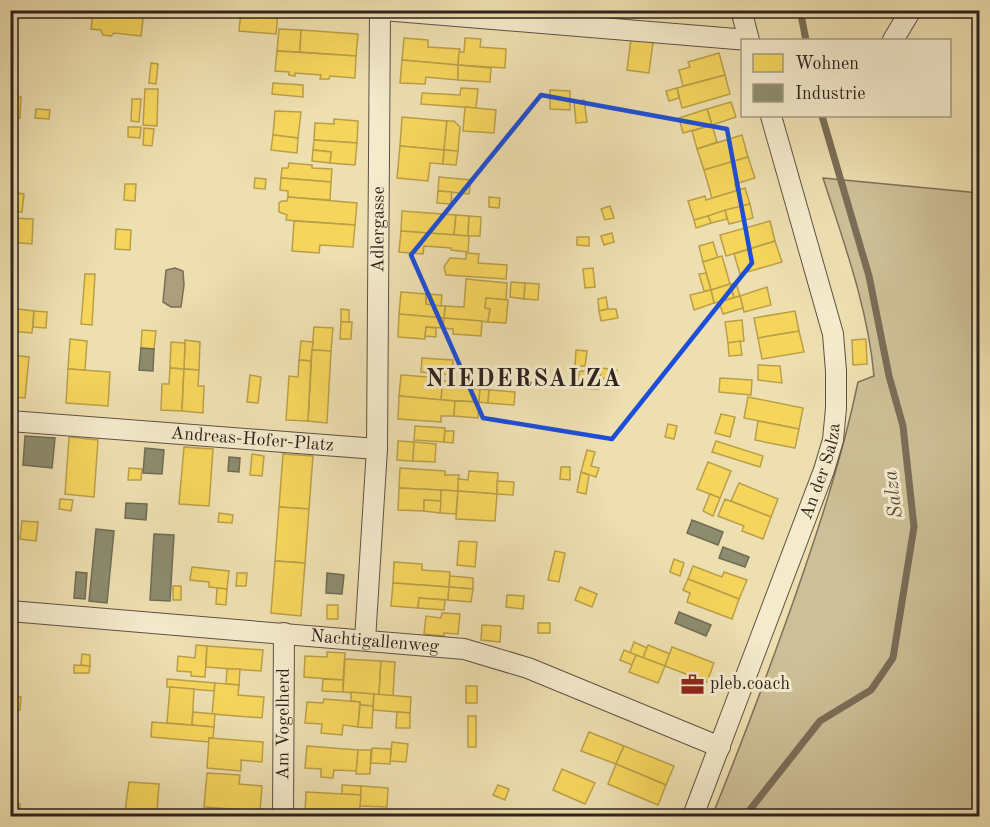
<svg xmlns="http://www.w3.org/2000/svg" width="990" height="827" viewBox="0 0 990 827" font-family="'Old Standard TT',serif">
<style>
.green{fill:#cdbf97;stroke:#7e705a;stroke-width:1.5}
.water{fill:#ad9f7e;stroke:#7a6d57;stroke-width:1.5}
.homes{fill:#f6d55c;stroke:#ba9f49;stroke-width:1.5}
.industry{fill:#8c8c6e;stroke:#706c56;stroke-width:1.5}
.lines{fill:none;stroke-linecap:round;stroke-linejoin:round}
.stream{stroke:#7a6d57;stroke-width:7}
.street-casing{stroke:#5e5142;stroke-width:22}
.street{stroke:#f4eacc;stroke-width:20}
.marked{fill:none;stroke:#1d4ed8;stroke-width:4.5;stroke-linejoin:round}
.labels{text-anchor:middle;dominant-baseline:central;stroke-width:6;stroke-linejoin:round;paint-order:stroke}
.street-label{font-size:18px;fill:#2e221d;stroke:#f4eacc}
.poi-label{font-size:18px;fill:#2e221d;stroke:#f4eacc;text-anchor:start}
.water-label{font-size:20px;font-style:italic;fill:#5a4e3f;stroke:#f4eacc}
.district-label{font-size:24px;font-weight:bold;letter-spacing:1.5px;fill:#2e221d;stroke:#f4eacc}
</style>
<rect width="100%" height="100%" fill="#eedfb0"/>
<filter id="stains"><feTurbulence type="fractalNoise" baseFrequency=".00333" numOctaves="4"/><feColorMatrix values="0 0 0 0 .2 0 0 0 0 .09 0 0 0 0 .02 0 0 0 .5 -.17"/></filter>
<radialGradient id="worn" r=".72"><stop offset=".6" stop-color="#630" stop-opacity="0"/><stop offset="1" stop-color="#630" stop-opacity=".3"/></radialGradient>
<!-- green -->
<path class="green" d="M823 178 979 193V816H712C740 748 766 678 791 608 817 534 842 459 858 382L874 376C868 308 844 243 823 178Z"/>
<!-- water -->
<polygon class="water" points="175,268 183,271 184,285 181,307 171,307 163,302 166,270"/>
<!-- homes -->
<g class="homes">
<polygon points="93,10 144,11 141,36 114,33 111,36 103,35 101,30 91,29"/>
<polygon points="241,10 278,12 276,34 239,31"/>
<polygon points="279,29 301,30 300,52 277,51"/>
<polygon points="301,30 358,34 356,56 300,52"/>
<polygon points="404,38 428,40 428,47 460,49 458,65 402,60"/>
<polygon points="465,38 481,39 480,47 506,49 505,68 458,65 459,52 464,52"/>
<polygon points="631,39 653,42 649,73 627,70"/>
<polygon points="277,51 356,56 355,78 330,76 329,79 320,79 321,75 295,73 295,76 289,75 289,72 275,71"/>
<polygon points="719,53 725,75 683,86 679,70 690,67 688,62"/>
<polygon points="402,60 458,65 458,80 426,77 425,84 400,83"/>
<polygon points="151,63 158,64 156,84 149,83"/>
<polygon points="458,65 491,68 490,82 458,80"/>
<polygon points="725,75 730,94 682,108 677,88"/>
<polygon points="273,83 303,85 303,97 272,94"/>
<polygon points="10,88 12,88 12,97 21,97 20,118 16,118 14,141 10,141"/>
<polygon points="461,88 478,89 476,108 421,104 422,93 460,95"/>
<polygon points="677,88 679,98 669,101 666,91"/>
<polygon points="145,89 158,89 157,126 143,125"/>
<polygon points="550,90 570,91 570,110 550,109"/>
<polygon points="132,99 141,99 139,122 131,121"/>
<polygon points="584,100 587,122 576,123 574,102"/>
<polygon points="731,102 736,117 712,125 707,109"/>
<polygon points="465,107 496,110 494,133 463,131"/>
<polygon points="36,109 50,110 49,119 35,118"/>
<polygon points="707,109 712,125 683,133 679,118"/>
<polygon points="275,111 301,112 298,138 273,135"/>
<polygon points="402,117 447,121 444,150 400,146"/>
<polygon points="334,119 358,121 357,143 314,140 315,123 334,124"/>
<polygon points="447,121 454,121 460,127 458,151 444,150"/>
<polygon points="712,125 717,142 697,149 692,131"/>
<polygon points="128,127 141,127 140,138 128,137"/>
<polygon points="144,128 154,129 152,146 143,145"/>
<polygon points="273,135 298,138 297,153 271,150"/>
<polygon points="742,135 748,157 704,170 697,149"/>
<polygon points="314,140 357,143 355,165 330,163 331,152 313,150"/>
<polygon points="400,146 444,150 443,164 430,163 428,181 397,178"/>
<polygon points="313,150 331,152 330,163 312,161"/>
<polygon points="444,150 458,151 456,165 443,164"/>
<polygon points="748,157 755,178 735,184 737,191 712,198 704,170"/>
<polygon points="289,163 312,165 312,168 332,169 331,182 281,178 282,168 288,168"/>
<polygon points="439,177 471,180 469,194 438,191"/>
<polygon points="255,178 266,179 265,189 254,188"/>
<polygon points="281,178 331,182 330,200 288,197 288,191 280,190"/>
<polygon points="125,184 136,184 135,201 124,200"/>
<polygon points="745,188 750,204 694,220 688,201 705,196 706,200"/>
<polygon points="438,191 452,192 451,204 437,203"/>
<polygon points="10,192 24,194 22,212 10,211"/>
<polygon points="288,197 357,203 355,225 286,220 287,215 279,212 279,203 282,201 287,201"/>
<polygon points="489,197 500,198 499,208 489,207"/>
<polygon points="750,204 753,218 729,224 725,210"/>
<polygon points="610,206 614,218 605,220 601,209"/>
<polygon points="725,210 727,219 711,223 708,216"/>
<polygon points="402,211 456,215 454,235 401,231"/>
<polygon points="456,215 469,216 468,236 454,235"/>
<polygon points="469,216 481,217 480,236 468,236"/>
<polygon points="708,216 711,223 696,228 694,220"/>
<polygon points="10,218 33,219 32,244 10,242"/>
<polygon points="294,221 355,225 353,247 320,245 319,253 292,251"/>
<polygon points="770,221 775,241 726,256 720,235"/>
<polygon points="116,229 131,230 130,250 115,249"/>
<polygon points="401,231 469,236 468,252 451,250 451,248 424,246 423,254 399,252"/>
<polygon points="612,233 614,242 604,245 601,236"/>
<polygon points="577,237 589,237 589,246 577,245"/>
<polygon points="775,241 782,262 740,274 734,254"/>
<polygon points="713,242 718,258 703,262 699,246"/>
<polygon points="466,253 479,254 478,263 507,265 506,279 446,275 444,267 450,258 466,259"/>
<polygon points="722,256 730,284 711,290 703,262"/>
<polygon points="593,268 595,287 585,288 583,269"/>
<polygon points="706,273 711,290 704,291 699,274"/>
<polygon points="85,274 95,274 92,325 81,324"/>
<polygon points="466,279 507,283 506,300 486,298 485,308 490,309 488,322 444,318 445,306 464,307"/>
<polygon points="511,282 525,283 524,299 510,297"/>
<polygon points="525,283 539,284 538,300 524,299"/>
<polygon points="736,283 740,296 734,298 730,284"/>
<polygon points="730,284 734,298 714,303 711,290"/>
<polygon points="767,287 771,305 744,312 740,296"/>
<polygon points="711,290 714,303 694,310 690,295"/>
<polygon points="401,292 426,294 426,304 445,306 444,318 399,314"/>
<polygon points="426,294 442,295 441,306 426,304"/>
<polygon points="740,296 743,308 723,314 719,302"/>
<polygon points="606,297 608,309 599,311 598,299"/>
<polygon points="486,298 508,300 506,323 488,322 490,309 485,308"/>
<polygon points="10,308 34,311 32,333 10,331"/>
<polygon points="341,309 349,310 349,322 341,322"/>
<polygon points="608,309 616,309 618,318 601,321 599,311"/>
<polygon points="34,311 47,312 46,328 33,327"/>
<polygon points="795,311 799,331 758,338 754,318"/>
<polygon points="399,314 444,318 443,328 426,327 425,339 398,337"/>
<polygon points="444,318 482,321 481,336 453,334 453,329 443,328"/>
<polygon points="742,320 744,341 728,343 725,322"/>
<polygon points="341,322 352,322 351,339 340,339"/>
<polygon points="314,327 333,328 331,351 312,350"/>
<polygon points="426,327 436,328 436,337 425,336"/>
<polygon points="142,330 156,331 154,349 141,348"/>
<polygon points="799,331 804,352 762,359 758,338"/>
<polygon points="70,339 87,341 85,370 68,369"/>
<polygon points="866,339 867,364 853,365 852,340"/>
<polygon points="185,340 200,342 199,370 184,369"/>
<polygon points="301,341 313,342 311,361 299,360"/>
<polygon points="740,341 742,355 729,356 728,343"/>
<polygon points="171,342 185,343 184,369 170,368"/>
<polygon points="312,350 331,351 327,423 308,421"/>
<polygon points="576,350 587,351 585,366 575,366"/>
<polygon points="13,355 29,357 25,398 10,397 10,360 13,361"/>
<polygon points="422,358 453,360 452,375 421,372"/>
<polygon points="299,360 311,361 308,421 286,420 289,376 298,377"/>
<polygon points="758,365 780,366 782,383 758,380"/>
<polygon points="170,368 184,369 182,411 161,410 162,384 169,384"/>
<polygon points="601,368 617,370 616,380 600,378"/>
<polygon points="68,369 110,372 108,406 66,403"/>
<polygon points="184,369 199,370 198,386 204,386 203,413 182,411"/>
<polygon points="579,371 599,372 598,389 578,388"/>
<polygon points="250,375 261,377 258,403 247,402"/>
<polygon points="401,375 443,378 441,400 399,396"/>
<polygon points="720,378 752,380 751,395 719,392"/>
<polygon points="443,381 449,381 448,387 480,389 479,402 441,400"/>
<polygon points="480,389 489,390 488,403 479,402"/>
<polygon points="489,390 515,392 514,405 488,403"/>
<polygon points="399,396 455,401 454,416 441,416 441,422 398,419"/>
<polygon points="748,397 803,408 799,429 744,418"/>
<polygon points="455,401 479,402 478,418 454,416"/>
<polygon points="721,414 735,417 730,437 715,433"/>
<polygon points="758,421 799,429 795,448 755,440"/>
<polygon points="668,424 677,426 674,439 665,437"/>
<polygon points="415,426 445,428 444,442 414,440"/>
<polygon points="445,431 454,431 453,443 444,442"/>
<polygon points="69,437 98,440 94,497 65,494"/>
<polygon points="398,441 414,442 413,461 397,460"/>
<polygon points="716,441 763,456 760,467 712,452"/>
<polygon points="414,442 436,444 435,462 413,461"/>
<polygon points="184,447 213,449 209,506 179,504"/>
<polygon points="587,450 595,452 591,466 599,468 596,477 581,472"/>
<polygon points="252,454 264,456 262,476 250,475"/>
<polygon points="283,454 313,456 309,509 279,507"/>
<polygon points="708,462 731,471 720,498 697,489"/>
<polygon points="561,467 570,467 570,480 560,479"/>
<polygon points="129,468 142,469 141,480 128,480"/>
<polygon points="400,468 445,471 445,475 459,475 458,491 399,488"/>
<polygon points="469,471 498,473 497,494 458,491 458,479 468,480"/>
<polygon points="581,472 589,475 586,494 577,492"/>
<polygon points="497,481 514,482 513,495 497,494"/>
<polygon points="739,483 778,499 771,517 731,501"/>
<polygon points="399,488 441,490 441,501 424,500 424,511 398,510"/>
<polygon points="441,490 458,491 456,514 440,513"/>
<polygon points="458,491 497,494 495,521 456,519"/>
<polygon points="710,494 720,498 713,516 703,511"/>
<polygon points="60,499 73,500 71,511 59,509"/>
<polygon points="725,499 771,517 763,539 742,531 744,526 718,516"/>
<polygon points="424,500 441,501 440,513 424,511"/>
<polygon points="279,507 309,509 305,563 275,561"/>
<polygon points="219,513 233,515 232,523 218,522"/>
<polygon points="22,521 38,522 36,541 20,539"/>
<polygon points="459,541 477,542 475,567 457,565"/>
<polygon points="555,551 565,553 559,582 548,580"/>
<polygon points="674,559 684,563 680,576 670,572"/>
<polygon points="275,561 305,563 301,616 271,613"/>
<polygon points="394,562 422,564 422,570 450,572 449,587 393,583"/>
<polygon points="693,566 722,577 724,572 747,580 739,599 688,579"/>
<polygon points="192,567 229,571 227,589 209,587 209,582 190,580"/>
<polygon points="237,573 247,573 246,586 236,586"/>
<polygon points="450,576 473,578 473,589 449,587"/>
<polygon points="688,579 739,599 732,619 687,602 690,593 683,590"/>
<polygon points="393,583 449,587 448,600 419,598 418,608 391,606"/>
<rect x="173" y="586" width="8" height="14"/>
<polygon points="449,587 473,589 471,602 448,600"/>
<polygon points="580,587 597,594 592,607 575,600"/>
<polygon points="217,588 227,589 226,605 216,604"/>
<polygon points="507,595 524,596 523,609 506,607"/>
<polygon points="419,598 445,600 444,610 418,608"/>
<rect x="327" y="605" width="11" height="14"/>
<polygon points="442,613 460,614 458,634 444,633 444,636 424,634 426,616 441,618"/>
<rect x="538" y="623" width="12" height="10"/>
<polygon points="482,625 501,626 500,642 481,640"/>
<polygon points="634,642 647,648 643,658 630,653"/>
<polygon points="196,645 207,646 205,677 191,676 191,672 177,671 178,656 195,658"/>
<polygon points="648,645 670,654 665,666 643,658"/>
<polygon points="207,646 263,650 261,671 206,667"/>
<polygon points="672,647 714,663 707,682 665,666"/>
<polygon points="624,650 636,655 632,665 620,660"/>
<polygon points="327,652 345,653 343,680 304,677 305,656 327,657"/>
<polygon points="82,654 90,655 90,666 81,665"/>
<polygon points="636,655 665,666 658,683 629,672"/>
<polygon points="345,659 381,661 379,695 343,692"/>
<polygon points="381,661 395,662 393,696 379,695"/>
<polygon points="74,665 90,666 89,673 74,673"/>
<polygon points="227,669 240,669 239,685 226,684"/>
<polygon points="167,679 215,683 214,691 167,687"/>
<polygon points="323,679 343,680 343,692 322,691"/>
<polygon points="215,683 239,685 238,695 264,697 262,718 212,714"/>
<rect x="466" y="686" width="11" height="17"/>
<polygon points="170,687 194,689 192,725 167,723"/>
<polygon points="351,692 374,694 373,706 360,705 360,702 351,701"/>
<polygon points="10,694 17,694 17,697 21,697 20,710 10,709"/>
<polygon points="374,694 411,697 410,713 373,710"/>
<polygon points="324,699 360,702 358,727 343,725 342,735 321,733 322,724 305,723 307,702 323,703"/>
<polygon points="360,705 373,706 372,728 358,727"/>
<polygon points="193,712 215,714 214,727 192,725"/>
<polygon points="397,712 410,713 410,728 396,728"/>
<rect x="468" y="716" width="8" height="31"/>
<polygon points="152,722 214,727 213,738 209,738 209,742 151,737"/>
<polygon points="589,732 624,746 616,764 581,751"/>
<polygon points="209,738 263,742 262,762 241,760 241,771 207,768"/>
<polygon points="392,742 408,744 406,762 390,761"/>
<polygon points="307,746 358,750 357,771 334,770 333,778 321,777 321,769 305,768"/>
<polygon points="624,746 674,766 666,785 616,764"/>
<polygon points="372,748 391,749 390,764 371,763"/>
<polygon points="358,750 371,750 370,774 356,774"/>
<polygon points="616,764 666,785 658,805 608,784"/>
<polygon points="562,769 595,783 585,804 553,790"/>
<polygon points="207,773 240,775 239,784 262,786 260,811 204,807"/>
<polygon points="129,782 159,784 157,813 125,811"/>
<polygon points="342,785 361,786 361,795 342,794"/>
<polygon points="498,785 509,789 505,800 493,795"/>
<polygon points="361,786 388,788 387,807 360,806"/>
<polygon points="306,792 361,795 359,816 305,814"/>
<polygon points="10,803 20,804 19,816 10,816"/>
</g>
<!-- industry -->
<g class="industry">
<polygon points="141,348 154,349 153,371 139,370"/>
<polygon points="25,436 55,438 52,468 23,465"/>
<polygon points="145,448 164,450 162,474 143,473"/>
<polygon points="229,457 240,458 239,472 228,471"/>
<polygon points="126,503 147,504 146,520 125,518"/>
<polygon points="692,520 723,532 718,545 687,533"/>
<polygon points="96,529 114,531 107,603 89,601"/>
<polygon points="154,534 174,535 170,601 150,600"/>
<polygon points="723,547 749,557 745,567 719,558"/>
<polygon points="76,572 87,573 85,599 74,598"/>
<polygon points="327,573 344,575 342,594 326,593"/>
<polygon points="679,612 711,625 706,636 675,623"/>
</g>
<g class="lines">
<!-- stream -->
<g class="stream">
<polyline points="800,10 806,40"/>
<polyline points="745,816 820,721 871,690 893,658 914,527 903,426 889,376 869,276 822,116"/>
</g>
<defs>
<g id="street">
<polyline points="383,10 748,40"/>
<polyline points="741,10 749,40"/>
<polyline points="893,40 911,10"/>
<path id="s1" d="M10 421 377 449"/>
<path id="s2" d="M10 611 464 649 528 668 720 747"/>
<path id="s3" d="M365 640 377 449 380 10"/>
<path id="s4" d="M283 816 284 633"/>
<path id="s5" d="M693 816 824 470 833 440 836 408V371L833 334 771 116"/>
</g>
</defs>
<!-- street casing -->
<use href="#street" class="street-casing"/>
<!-- street -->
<use href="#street" class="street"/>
</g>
<!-- marked area -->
<path class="marked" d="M541 95 727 129 752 263 612 439 483 418 411 255Z"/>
<!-- icons -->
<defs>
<symbol id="office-bare" viewBox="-9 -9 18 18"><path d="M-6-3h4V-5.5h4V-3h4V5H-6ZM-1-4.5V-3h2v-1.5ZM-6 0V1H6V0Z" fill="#8f2418" stroke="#f4eacc" stroke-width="2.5" paint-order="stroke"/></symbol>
</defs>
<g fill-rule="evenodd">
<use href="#office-bare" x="676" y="668" width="33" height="33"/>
</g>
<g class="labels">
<!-- street labels -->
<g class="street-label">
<text stroke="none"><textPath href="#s3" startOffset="411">Adlergasse</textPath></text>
<text stroke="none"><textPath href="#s1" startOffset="243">Andreas-Hofer-Platz</textPath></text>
<text stroke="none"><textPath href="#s5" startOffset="368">An der Salza</textPath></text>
<text stroke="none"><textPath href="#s2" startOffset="366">Nachtigallenweg</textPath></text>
<text stroke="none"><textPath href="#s4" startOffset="92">Am Vogelherd</textPath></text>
</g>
<!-- poi labels -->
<g class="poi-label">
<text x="710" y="684">pleb.coach</text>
</g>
<!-- water labels -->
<g class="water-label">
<text transform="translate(894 494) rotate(-97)">Salza</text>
</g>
<!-- district labels -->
<g class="district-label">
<text x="524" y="380">NIEDERSALZA</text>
</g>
</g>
<!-- margin -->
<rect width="990" height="827" fill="none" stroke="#eedfb0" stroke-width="36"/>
<rect x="12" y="12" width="966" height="803" fill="none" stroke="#2e221d" stroke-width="3"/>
<rect x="18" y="18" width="954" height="791" fill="none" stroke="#2e221d" stroke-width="1.5"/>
<!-- legend -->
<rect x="741" y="39" width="210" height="78" fill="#f4eacc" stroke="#a59a86" stroke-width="1.5"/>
<rect x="753" y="54" width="30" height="18" fill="#f6d55c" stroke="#a59a86" stroke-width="1.5"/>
<text x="795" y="69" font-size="18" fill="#2e221d">Wohnen</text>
<rect x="753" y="84" width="30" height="18" fill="#8c8c6e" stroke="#a59a86" stroke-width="1.5"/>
<text x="795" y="99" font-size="18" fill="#2e221d">Industrie</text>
<rect width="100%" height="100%" filter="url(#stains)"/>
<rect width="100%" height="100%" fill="url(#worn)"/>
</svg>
